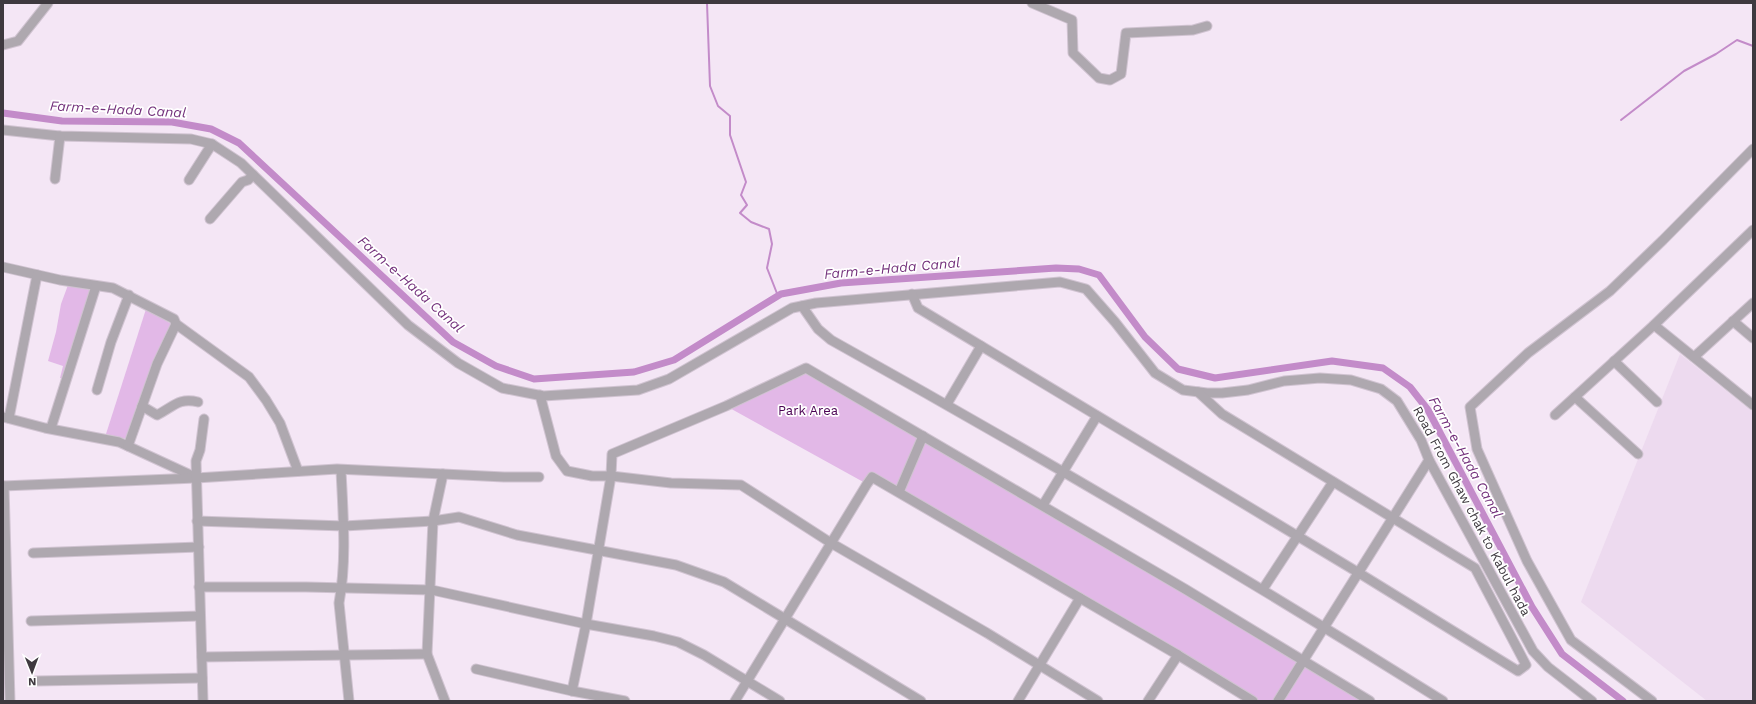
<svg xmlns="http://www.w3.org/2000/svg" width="1756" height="704" viewBox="0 0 1756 704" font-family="'Work Sans',sans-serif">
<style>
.built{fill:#eddaef}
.green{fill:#e2b8e7}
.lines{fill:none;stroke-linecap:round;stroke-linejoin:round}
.stream{stroke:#c38bc9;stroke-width:2}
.canal{stroke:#c38bc9;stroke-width:7}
.minor-casing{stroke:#d0c3d1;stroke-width:11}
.minor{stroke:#aea8af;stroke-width:9}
.labels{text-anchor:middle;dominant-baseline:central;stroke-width:3.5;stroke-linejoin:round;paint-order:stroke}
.park-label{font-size:13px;fill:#4b0354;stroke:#fff}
.street-label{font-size:13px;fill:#3e393f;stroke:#fff}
.water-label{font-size:14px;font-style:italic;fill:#73307b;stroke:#fff}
</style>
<rect width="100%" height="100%" fill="#f4e6f5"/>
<!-- built -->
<polygon class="built" points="1680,354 1753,412 1753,701 1707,701 1581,602"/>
<!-- green -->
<g class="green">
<polygon points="68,285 95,291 68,380 60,378 63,366 48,361 56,332 61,304"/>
<polygon points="146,309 173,325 126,439 106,434"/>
<polygon points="806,368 1370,701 1253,701 873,477 867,484 726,406"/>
</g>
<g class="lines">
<!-- stream -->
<g class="stream">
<polyline points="707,3 710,86 718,106 730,116 730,135 746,182 741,195 747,205 740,213 751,222 769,229 772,244 767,268 778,296"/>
<polyline points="1621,120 1684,71 1716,54 1737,40 1753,46"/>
</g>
<!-- canal -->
<polyline class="canal" points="3,113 62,121 172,122 211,129 239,143 453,342 496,366 534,379 634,372 674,360 781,294 841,283 1056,268 1079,269 1099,275 1145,337 1178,369 1215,378 1332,361 1383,368 1410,387 1428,410 1532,607 1562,654 1623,701"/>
<defs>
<g id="minor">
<polyline points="1032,3 1072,20 1073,53 1099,78 1110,80 1121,74 1126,33 1193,30 1207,26"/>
<polyline points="3,45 18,41 48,3"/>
<polyline points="3,130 60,136 191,139 212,144 241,163 408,325 458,363 502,388 543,396 638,390 669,379 792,308 816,303 1060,282 1086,289 1115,322 1155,373 1183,390 1207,393 1222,393 1248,390 1284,381 1320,378 1351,380 1381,389 1397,401 1421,440 1429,460 1533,651 1548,667 1592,701"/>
<polyline points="55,179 60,136"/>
<polyline points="189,180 212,144"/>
<polyline points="210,219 242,182 248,180 253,175"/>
<polyline points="3,267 60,280 113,288 174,319 176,324 249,377 266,400 280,423 298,471"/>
<polyline points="912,294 918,308 1359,573 1518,671 1526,665 1475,568 1222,414 1198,392"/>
<path d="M802 306 818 329 831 340C1038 455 1242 575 1443 701"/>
<polyline points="1733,321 1753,338"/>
<polyline points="1654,325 1753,405"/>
<polyline points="1694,357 1753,303"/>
<polyline points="1614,361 1657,402"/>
<polyline points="97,390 111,342 129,295"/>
<polyline points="540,395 556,456 567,471 592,476 611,476 671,483 741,485 831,543 987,633 1098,701"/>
<polyline points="1575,397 1638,454"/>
<polyline points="947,404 981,346"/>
<path d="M142 406 157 415C173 407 179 397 198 402"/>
<polyline points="1555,415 1654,325 1753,230"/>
<polyline points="3,417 45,428 119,442 195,477"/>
<polyline points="9,418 37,275"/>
<polyline points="51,428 96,286"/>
<polyline points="128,446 157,364 176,324"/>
<path d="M341 470C343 514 347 560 339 603L349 701"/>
<polyline points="3,486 196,478 337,469 443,474"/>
<polyline points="4,486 10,701"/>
<polyline points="899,492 923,436"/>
<polyline points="1043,505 1097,416"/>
<polyline points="197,521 344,526 433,521 459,517 517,535 676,565 724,582 921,701"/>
<polyline points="33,553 199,547"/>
<polyline points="199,587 306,587 432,590 586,624 654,636 678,642 704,655 780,701"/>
<polyline points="1263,589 1333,482"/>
<polyline points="31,621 200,616"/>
<polyline points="202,657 427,654"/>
<polyline points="476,669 572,691 625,701"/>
<polyline points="36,681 202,678"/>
<polyline points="572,691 586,624 611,476 612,454 726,406 806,368 1185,589 1370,701"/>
<polyline points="203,701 196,461 200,450 204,419"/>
<polyline points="445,701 427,654 433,521 443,474 504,477 539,477"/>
<polyline points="735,701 867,484 872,477 1178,655 1253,701"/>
<polyline points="1018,701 1080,598"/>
<polyline points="1148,701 1178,655"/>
<polyline points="1278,701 1429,460"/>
<polyline points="1652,701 1571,640 1527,561 1477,449 1470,407 1528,353 1610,291 1663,240 1753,149"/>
</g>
</defs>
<!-- minor casing -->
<use href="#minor" class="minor-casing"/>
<!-- minor -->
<use href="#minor" class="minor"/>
</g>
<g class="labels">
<!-- park labels -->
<g class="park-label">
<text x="808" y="410">Park Area</text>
</g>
<!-- street labels -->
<g class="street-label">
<text transform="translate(1472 511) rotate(62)">Road From Ghaw chak to Kabul hada</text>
</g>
<!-- water labels -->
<g class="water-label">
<text transform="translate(118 109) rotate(3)">Farm-e-Hada Canal</text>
<text transform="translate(892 268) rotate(-5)">Farm-e-Hada Canal</text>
<text transform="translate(411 284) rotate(42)">Farm-e-Hada Canal</text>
<text transform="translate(1466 457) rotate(61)">Farm-e-Hada Canal</text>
</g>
</g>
<!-- border -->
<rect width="1756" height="704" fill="none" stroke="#3e393f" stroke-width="8"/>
<!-- north arrow -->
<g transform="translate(32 672) rotate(179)" stroke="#ffffff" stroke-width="3" paint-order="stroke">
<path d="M0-3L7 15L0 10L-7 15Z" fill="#3e393f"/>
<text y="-6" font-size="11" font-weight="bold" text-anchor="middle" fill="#3e393f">N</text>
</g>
</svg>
